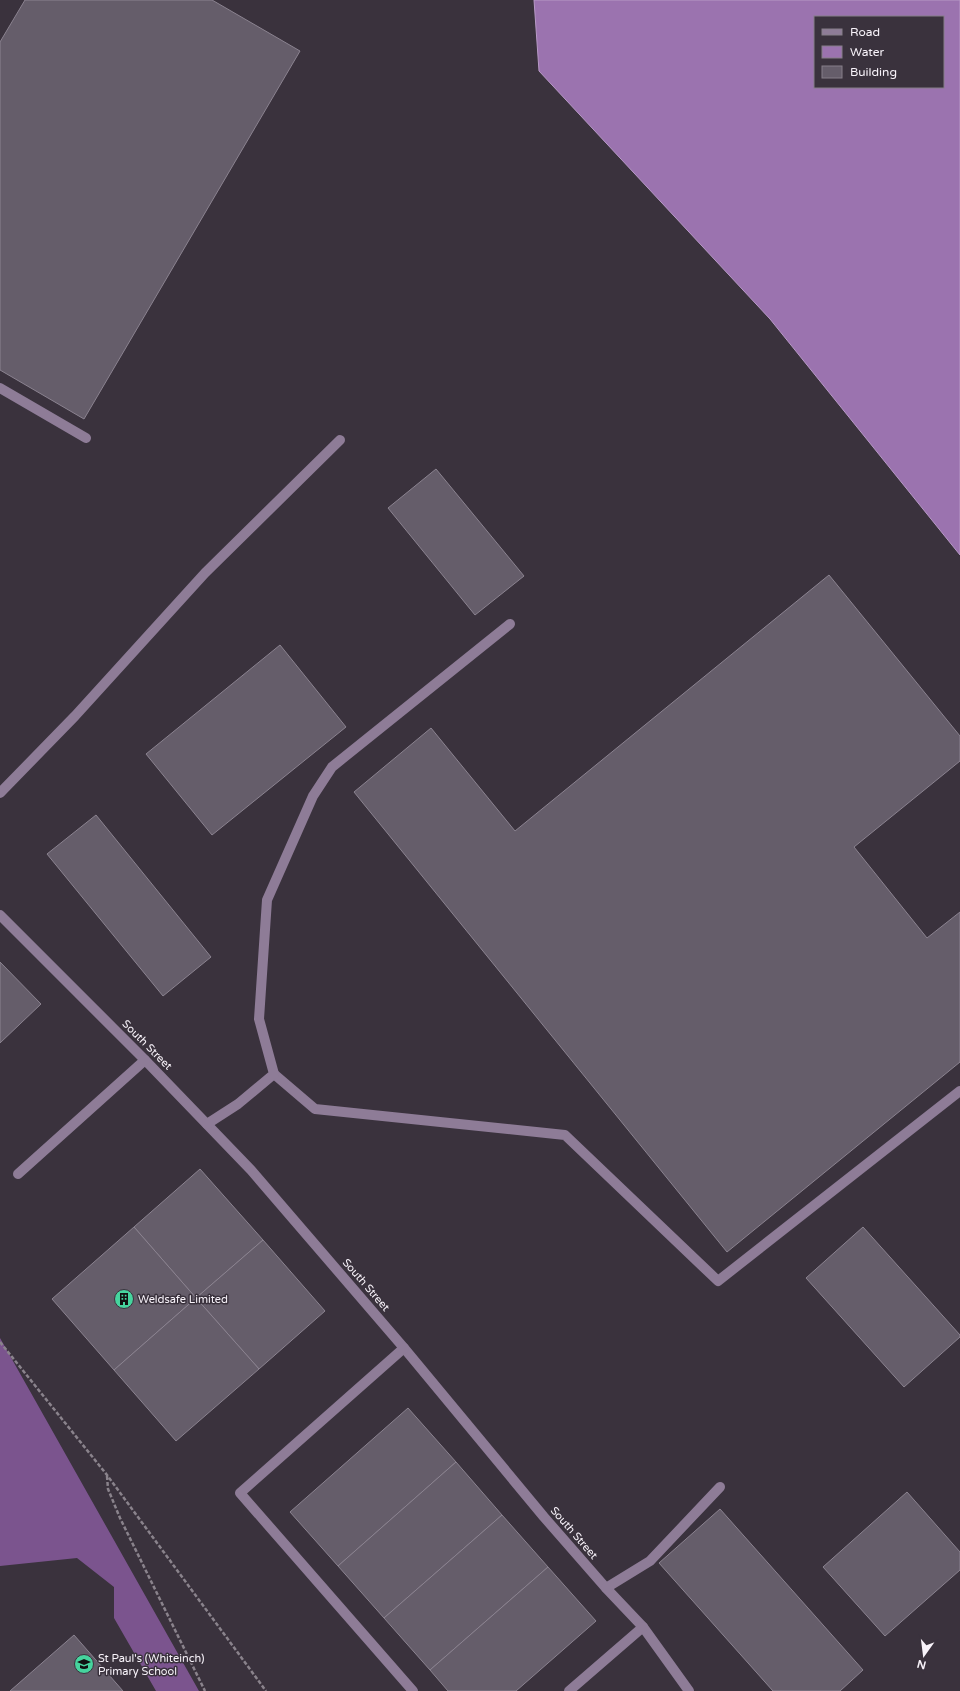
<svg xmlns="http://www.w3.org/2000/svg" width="960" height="1691" viewBox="0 0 960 1691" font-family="'Varela Round',sans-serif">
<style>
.forest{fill:#7b548e}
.water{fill:#9b73af;stroke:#b799c6;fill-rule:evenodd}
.building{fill:#655d6a;stroke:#8b8390}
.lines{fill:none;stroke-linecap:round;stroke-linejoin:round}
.path{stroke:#8a838c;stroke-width:2.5;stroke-dasharray:4 2;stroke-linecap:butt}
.minor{stroke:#8e7c97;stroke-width:10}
.labels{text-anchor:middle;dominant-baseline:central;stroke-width:3;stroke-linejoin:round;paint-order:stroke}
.street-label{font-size:11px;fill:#f8f3fa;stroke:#3a323d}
.poi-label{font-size:11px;fill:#f8f3fa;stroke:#3a323d;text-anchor:start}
</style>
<rect width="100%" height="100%" fill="#3a323d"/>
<!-- forest -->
<polygon class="forest" points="0,1338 199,1691 156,1691 114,1618 114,1587 77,1558 0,1566"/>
<!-- water -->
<path class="water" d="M534 0H960V555L770 319 539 71ZM815 17H943V87H815Z"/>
<!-- building -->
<g class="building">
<polygon points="25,0 212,0 300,51 84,419 0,370 0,42"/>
<polygon points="436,469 524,576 475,615 388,508"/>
<polygon points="829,575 960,736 960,761 854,847 927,938 960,912 960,1062 727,1252 354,792 431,728 515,831"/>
<polygon points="280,645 346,727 212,835 146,754"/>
<polygon points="96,815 211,957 163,996 47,854"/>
<polygon points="0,962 41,1004 0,1043"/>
<polygon points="200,1169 263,1240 196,1298 134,1227"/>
<polygon points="134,1227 196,1298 114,1370 52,1299"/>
<polygon points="863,1227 960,1335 960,1337 904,1387 806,1278"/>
<polygon points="263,1240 325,1311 259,1369 196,1298"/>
<polygon points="196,1298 259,1369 176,1441 114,1370"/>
<polygon points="408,1408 456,1462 338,1566 290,1512"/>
<polygon points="456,1462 502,1515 384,1618 338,1566"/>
<polygon points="907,1492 960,1552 960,1570 885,1636 823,1567"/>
<polygon points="720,1509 863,1670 840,1691 773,1691 659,1563"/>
<polygon points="502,1515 548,1567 430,1670 384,1618"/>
<polygon points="548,1567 596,1621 516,1691 448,1691 430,1670"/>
<polygon points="74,1635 123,1691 10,1691"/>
</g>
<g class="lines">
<!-- path -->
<g class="path">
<polyline points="0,1342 107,1475 266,1691"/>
<polyline points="107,1476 108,1489 120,1518 205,1691"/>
</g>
<!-- minor -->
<g class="minor">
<polyline points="0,388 86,438"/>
<polyline points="0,793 75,716 205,573 340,440"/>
<polyline points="0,915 145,1060 251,1170 404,1348 544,1517 606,1588 643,1627 689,1691"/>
<polyline points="274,1074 315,1109 565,1135 718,1281 960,1091"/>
<polyline points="207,1124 238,1104 274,1074 259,1019 267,900 313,796 332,767 510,624"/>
<polyline points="18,1174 145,1060"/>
<polyline points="404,1348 240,1493 413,1691"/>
<polyline points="606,1588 650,1561 720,1487"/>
<polyline points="569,1691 643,1627"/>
</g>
</g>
<!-- icons -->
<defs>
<symbol id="building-disc" viewBox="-11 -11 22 22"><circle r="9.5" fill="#46d49e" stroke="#3a323d"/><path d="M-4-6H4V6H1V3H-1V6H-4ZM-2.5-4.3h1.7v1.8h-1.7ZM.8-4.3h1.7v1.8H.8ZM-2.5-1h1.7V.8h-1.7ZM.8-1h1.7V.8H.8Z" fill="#111"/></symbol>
<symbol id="school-disc" viewBox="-11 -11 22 22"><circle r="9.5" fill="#46d49e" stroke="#3a323d"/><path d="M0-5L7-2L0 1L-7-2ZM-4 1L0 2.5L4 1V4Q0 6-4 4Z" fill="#111"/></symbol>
</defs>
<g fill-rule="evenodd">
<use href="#building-disc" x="113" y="1288" width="22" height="22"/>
<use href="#school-disc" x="73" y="1653" width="22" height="22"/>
</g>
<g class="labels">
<!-- street labels -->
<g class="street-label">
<text transform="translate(147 1045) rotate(45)">South Street</text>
<text transform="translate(366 1285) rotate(49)">South Street</text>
<text transform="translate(574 1533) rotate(49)">South Street</text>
</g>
<!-- poi labels -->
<g class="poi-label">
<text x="138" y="1299">Weldsafe Limited</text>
<text x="98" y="1658">St Paul's (Whiteinch)<tspan x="98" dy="13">Primary School</tspan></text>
</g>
</g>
<!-- legend -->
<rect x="814" y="16" width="130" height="72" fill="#3a323d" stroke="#867f89"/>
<rect x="822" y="29" width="20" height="6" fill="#8e7c97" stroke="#867f89"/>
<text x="850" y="36" font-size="12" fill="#f8f3fa">Road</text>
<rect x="822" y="46" width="20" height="12" fill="#9b73af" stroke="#867f89"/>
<text x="850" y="56" font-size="12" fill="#f8f3fa">Water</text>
<rect x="822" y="66" width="20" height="12" fill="#655d6a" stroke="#867f89"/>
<text x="850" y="76" font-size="12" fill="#f8f3fa">Building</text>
<!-- north arrow -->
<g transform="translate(924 1655) rotate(194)" stroke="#3a323d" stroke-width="3" paint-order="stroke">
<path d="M0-3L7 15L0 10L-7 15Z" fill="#f8f3fa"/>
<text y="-6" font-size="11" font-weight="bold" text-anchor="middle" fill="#f8f3fa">N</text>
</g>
</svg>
